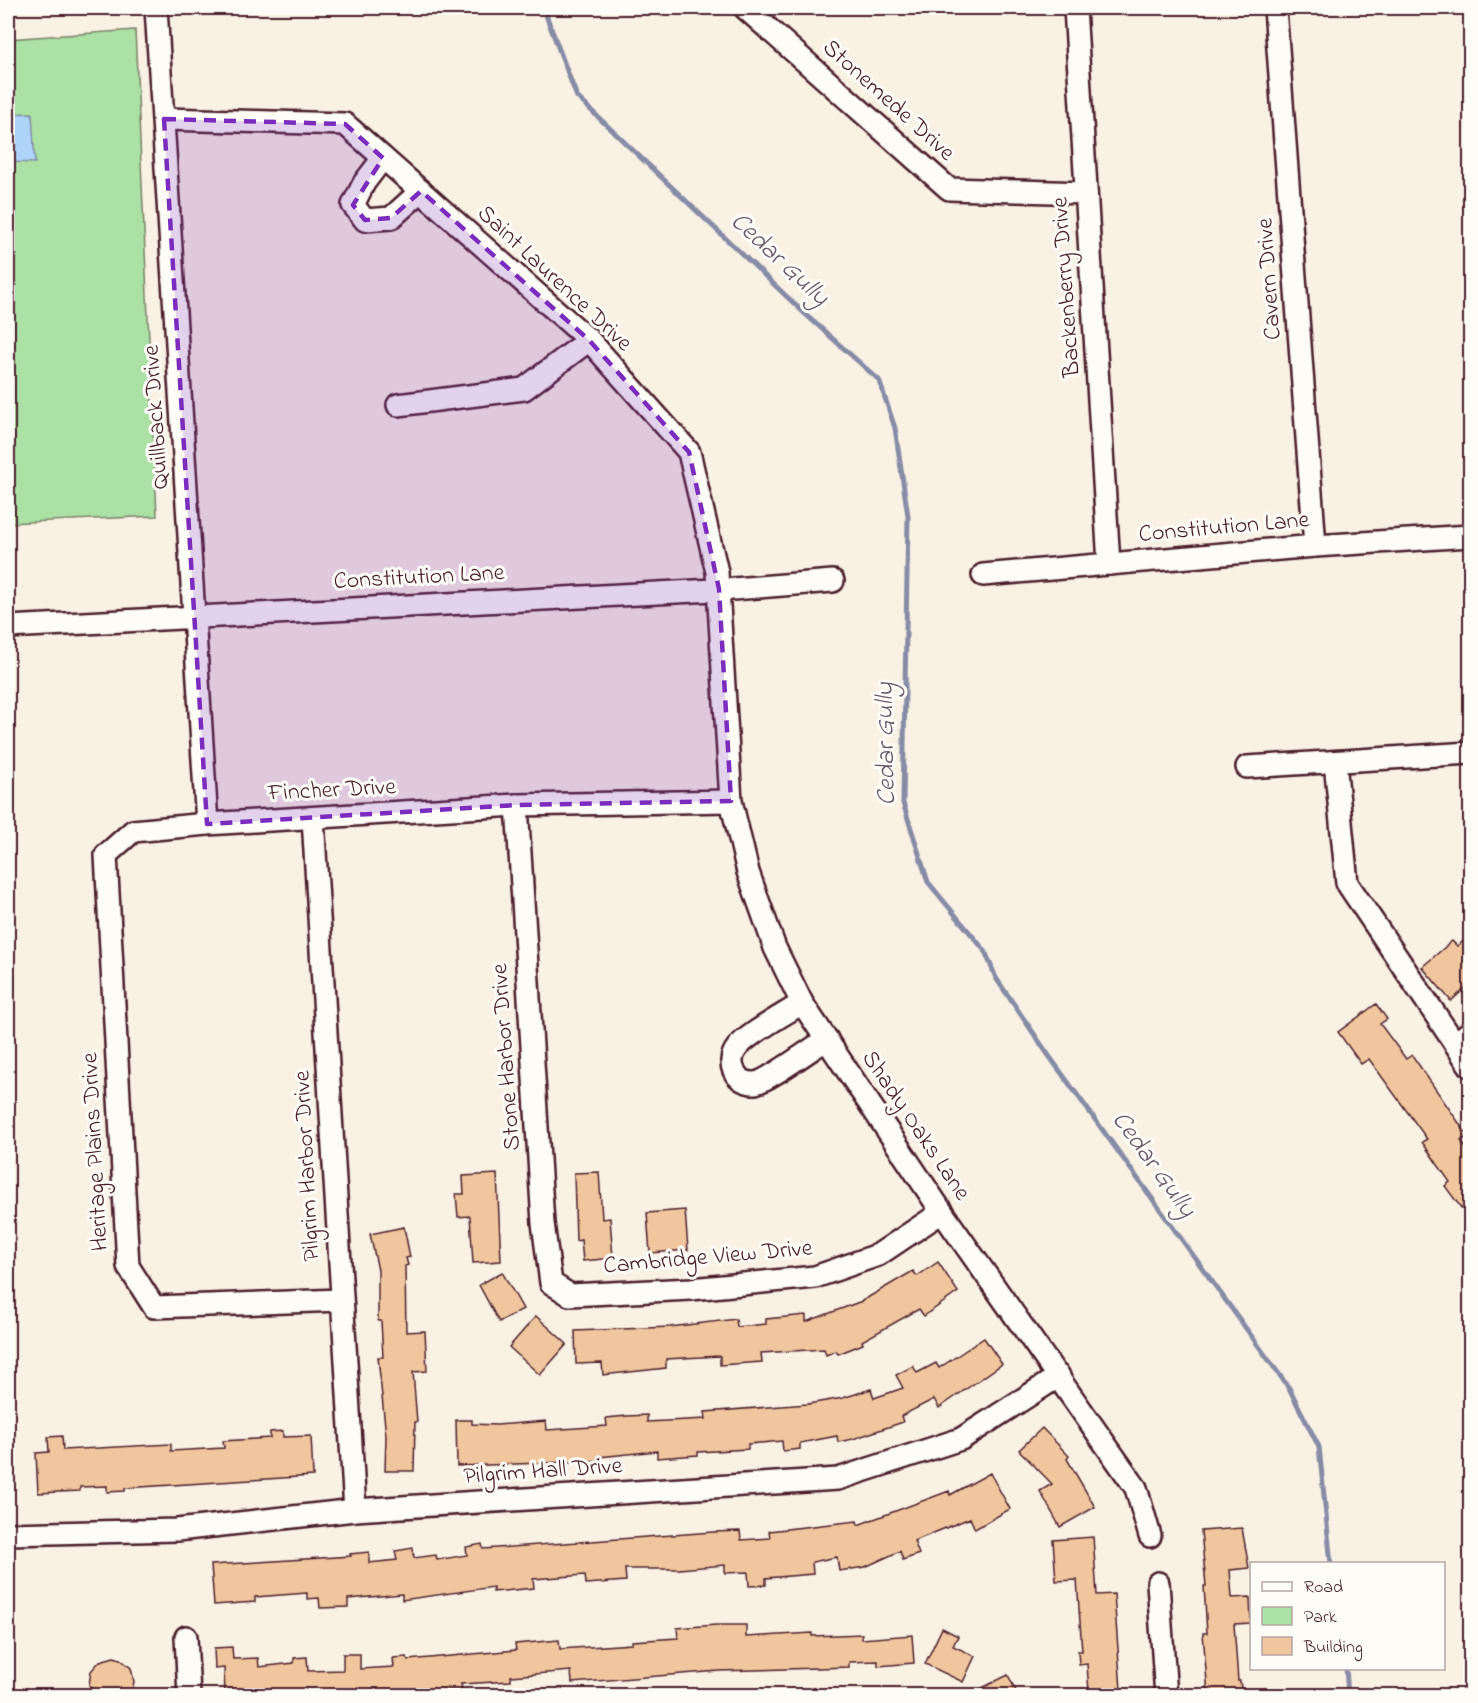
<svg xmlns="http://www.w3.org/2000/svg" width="1478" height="1703" viewBox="0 0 1478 1703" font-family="'Indie Flower',sans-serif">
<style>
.green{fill:#abe1a5;stroke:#7a8068;stroke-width:1.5}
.water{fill:#aed4f7;stroke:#868ca5;stroke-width:1.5}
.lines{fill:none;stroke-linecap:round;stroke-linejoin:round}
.stream{stroke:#868ca5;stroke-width:5}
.building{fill:#f0c69f;stroke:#4a1f2b;stroke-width:1.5}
.minor-casing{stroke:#4a1f2b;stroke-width:26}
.minor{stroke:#fdfcf7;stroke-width:21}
.marked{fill:#7b2cbf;fill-opacity:0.2;stroke:#7b2cbf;stroke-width:4.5;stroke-dasharray:12 8;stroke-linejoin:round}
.labels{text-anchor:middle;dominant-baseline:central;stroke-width:6;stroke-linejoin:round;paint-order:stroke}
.street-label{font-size:24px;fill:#4a1f2b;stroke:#fdfcf7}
.water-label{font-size:26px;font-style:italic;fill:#685568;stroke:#fdfcf7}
</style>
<rect width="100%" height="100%" fill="#faf1e5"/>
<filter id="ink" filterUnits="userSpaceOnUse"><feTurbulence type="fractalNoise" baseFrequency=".0167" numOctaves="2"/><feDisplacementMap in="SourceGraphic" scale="12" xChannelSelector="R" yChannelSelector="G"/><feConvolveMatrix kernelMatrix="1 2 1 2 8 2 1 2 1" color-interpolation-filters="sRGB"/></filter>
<g filter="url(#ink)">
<!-- green -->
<polygon class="green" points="135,30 157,516 8,523 8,39"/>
<!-- water -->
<polygon class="water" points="32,113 35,163 8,162 8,114"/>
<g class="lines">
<!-- stream -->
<g class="stream">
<polyline points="546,8 546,15 577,97 804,313 879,380 895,428 908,516 903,803 928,882 985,951 996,978 1047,1053 1289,1388 1319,1447 1331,1564"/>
<polyline points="1346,1668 1348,1696"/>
</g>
</g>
<!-- building -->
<g class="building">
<polygon points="1470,936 1470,984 1451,1001 1422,967 1452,941 1457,946"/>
<polygon points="1376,1004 1387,1019 1380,1024 1406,1059 1412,1055 1468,1136 1461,1141 1470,1154 1470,1220 1445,1186 1450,1182 1422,1142 1427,1139 1369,1059 1361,1064 1338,1032"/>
<polygon points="599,1172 602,1219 610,1218 613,1258 583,1261 581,1240 576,1241 574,1173"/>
<polygon points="497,1174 501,1261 473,1263 470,1216 458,1217 456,1194 464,1194 463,1176"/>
<polygon points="685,1210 688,1250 650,1253 647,1213"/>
<polygon points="404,1227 410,1257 406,1258 408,1265 405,1266 406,1332 425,1331 427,1371 413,1372 417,1422 415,1422 414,1471 385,1471 386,1436 378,1357 383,1357 381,1321 378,1321 378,1270 370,1234"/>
<polygon points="938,1262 958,1292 924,1316 919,1309 862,1341 863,1344 838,1354 836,1351 826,1355 824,1349 761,1353 762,1362 720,1365 720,1356 666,1359 666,1368 603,1375 602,1363 576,1364 575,1331 670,1327 736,1319 737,1327 766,1324 766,1319 806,1315 806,1322 862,1301 913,1271 917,1276"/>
<polygon points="502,1272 523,1309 499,1322 479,1285"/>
<polygon points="536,1316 567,1344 540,1375 509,1347"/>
<polygon points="984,1338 1002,1364 939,1408 934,1399 901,1416 903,1422 853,1439 838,1442 837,1436 800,1443 800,1449 783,1451 782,1441 748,1444 748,1449 698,1452 698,1455 657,1458 657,1451 599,1457 599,1461 457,1466 456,1420 472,1420 472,1424 497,1425 546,1421 547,1430 607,1426 606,1418 627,1416 647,1415 647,1422 706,1419 705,1412 808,1404 843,1398 871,1389 874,1398 903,1388 896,1375 913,1366 917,1373 936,1363 939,1368"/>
<polygon points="1042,1428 1069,1456 1067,1459 1095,1507 1060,1527 1040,1491 1052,1484 1019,1450"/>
<polygon points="283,1431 283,1437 311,1436 313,1476 125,1488 125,1491 107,1492 107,1486 80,1487 80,1491 38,1493 36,1453 49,1452 48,1437 62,1436 63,1450 171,1444 171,1451 224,1448 223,1441 270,1438 270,1432"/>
<polygon points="990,1473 1010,1509 975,1529 970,1518 914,1541 919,1554 903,1560 900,1551 865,1567 839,1571 837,1557 812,1562 813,1574 766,1578 766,1585 749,1586 748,1572 725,1573 725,1565 679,1569 625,1569 626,1581 586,1584 585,1575 533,1579 534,1588 493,1592 493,1587 402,1600 402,1594 348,1599 348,1607 320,1608 319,1598 307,1599 307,1593 255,1597 255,1602 214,1605 211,1565 351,1556 350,1554 369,1552 369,1563 397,1560 395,1551 413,1548 414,1558 436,1555 437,1560 467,1555 466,1547 482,1544 483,1549 713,1532 740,1531 741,1540 770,1538 769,1531 857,1521 858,1525 949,1491 950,1495"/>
<polygon points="1242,1528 1249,1568 1230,1570 1232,1598 1250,1597 1251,1623 1234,1624 1238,1681 1240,1681 1242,1695 1208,1695 1203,1633 1207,1633 1204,1586 1206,1586 1201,1531"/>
<polygon points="1093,1537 1097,1595 1114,1594 1121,1690 1089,1692 1087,1664 1079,1665 1078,1651 1082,1651 1077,1580 1056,1581 1053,1540"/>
<polygon points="716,1625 746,1625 746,1637 812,1633 812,1636 862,1634 862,1639 912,1635 914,1663 878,1666 878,1661 849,1662 849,1667 719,1671 572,1683 571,1671 511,1676 511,1681 461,1684 462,1689 377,1695 225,1695 224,1668 215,1669 214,1648 232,1647 233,1659 258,1658 259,1667 294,1663 294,1658 307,1657 308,1671 343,1670 343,1654 360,1654 360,1669 394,1667 393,1658 407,1657 408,1660 516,1650 515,1644 559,1640 560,1649 632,1644 632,1641 678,1638 677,1628"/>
<polygon points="942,1628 958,1636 953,1646 975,1656 963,1682 925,1664"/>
<polygon points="114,1657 120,1659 131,1668 134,1682 132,1689 128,1695 95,1695 89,1685 91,1671 100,1661"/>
<polygon points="1008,1675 1018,1695 968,1695"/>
</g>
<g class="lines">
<defs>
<g id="minor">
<polyline points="156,8 207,824"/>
<polyline points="745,8 949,189 1086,193"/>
<polyline points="1075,8 1109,564"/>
<polyline points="1275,8 1315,546"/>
<polyline points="164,119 345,124 589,340 689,452 717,572 731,801 748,872 775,948 802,1003 942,1212 1136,1488 1150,1536"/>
<polyline points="383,158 364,183 353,205 365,220 391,218 421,191"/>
<polyline points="398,405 524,389 589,340"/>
<polyline points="983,575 1315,546 1470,536"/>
<polyline points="8,627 733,589 833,581"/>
<polyline points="1335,762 1347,883 1470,1066"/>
<polyline points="1247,767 1470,753"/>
<polyline points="517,805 543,1223 551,1283 570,1295 691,1289 815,1277 878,1255 942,1212"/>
<polyline points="313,818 355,1510"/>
<path d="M802 1003C787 1013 746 1035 737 1048 725 1063 736 1084 755 1083 766 1082 814 1047 827 1039"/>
<polyline points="1455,1043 1470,1032"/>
<polyline points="341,1300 154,1307 128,1266 106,855 133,831 207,824 517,805 731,801"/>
<polyline points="8,1534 177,1530 355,1510 838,1479 961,1439 1059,1376"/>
<polyline points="1158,1583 1166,1696"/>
<polyline points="186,1637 189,1696"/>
</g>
</defs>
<!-- minor casing -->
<use href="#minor" class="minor-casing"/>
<!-- minor -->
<use href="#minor" class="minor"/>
</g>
</g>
<!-- marked area -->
<path class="marked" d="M164 119 345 124 383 158 353 205 365 220 391 218 421 191 589 340 689 452 719 589 731 801 517 805 207 824Z"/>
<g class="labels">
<!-- street labels -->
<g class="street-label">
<text transform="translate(888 101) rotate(42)">Stonemede Drive</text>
<text transform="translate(554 279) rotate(43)">Saint Laurence Drive</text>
<text transform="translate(1270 279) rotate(-94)">Cavern Drive</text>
<text transform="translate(1067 287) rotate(-94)">Backenberry Drive</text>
<text transform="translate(157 417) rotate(-94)">Quillback Drive</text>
<text transform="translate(1224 528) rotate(-5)">Constitution Lane</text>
<text transform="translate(419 578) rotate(-3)">Constitution Lane</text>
<text transform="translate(332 791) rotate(-3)">Fincher Drive</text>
<text transform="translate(507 1057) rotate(-94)">Stone Harbor Drive</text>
<text transform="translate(915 1126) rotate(56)">Shady Oaks Lane</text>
<text transform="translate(96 1152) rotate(-93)">Heritage Plains Drive</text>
<text transform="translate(308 1166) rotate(-93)">Pilgrim Harbor Drive</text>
<text transform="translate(708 1258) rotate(-5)">Cambridge View Drive</text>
<text transform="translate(543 1472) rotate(-4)">Pilgrim Hall Drive</text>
</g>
<!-- water labels -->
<g class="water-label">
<text transform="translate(779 260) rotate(43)">Cedar Gully</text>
<text transform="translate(887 744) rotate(-91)">Cedar Gully</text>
<text transform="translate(1153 1165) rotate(54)">Cedar Gully</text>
</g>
</g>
<!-- margin -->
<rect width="1478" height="1703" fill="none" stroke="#fdfcf7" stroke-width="30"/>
<rect x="15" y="15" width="1448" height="1673" fill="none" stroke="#4a1f2b" stroke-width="2" filter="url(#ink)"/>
<!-- legend -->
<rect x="1250" y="1562" width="195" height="108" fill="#fdfcf7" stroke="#b5a4a5" stroke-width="1.5"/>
<rect x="1262" y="1582" width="30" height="9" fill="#fdfcf7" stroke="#b5a4a5" stroke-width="1.5"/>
<text x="1304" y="1592" font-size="18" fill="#4a1f2b">Road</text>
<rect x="1262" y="1607" width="30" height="18" fill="#abe1a5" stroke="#b5a4a5" stroke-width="1.5"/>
<text x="1304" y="1622" font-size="18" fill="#4a1f2b">Park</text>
<rect x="1262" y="1637" width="30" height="18" fill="#f0c69f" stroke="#b5a4a5" stroke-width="1.5"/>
<text x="1304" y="1652" font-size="18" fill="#4a1f2b">Building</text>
</svg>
